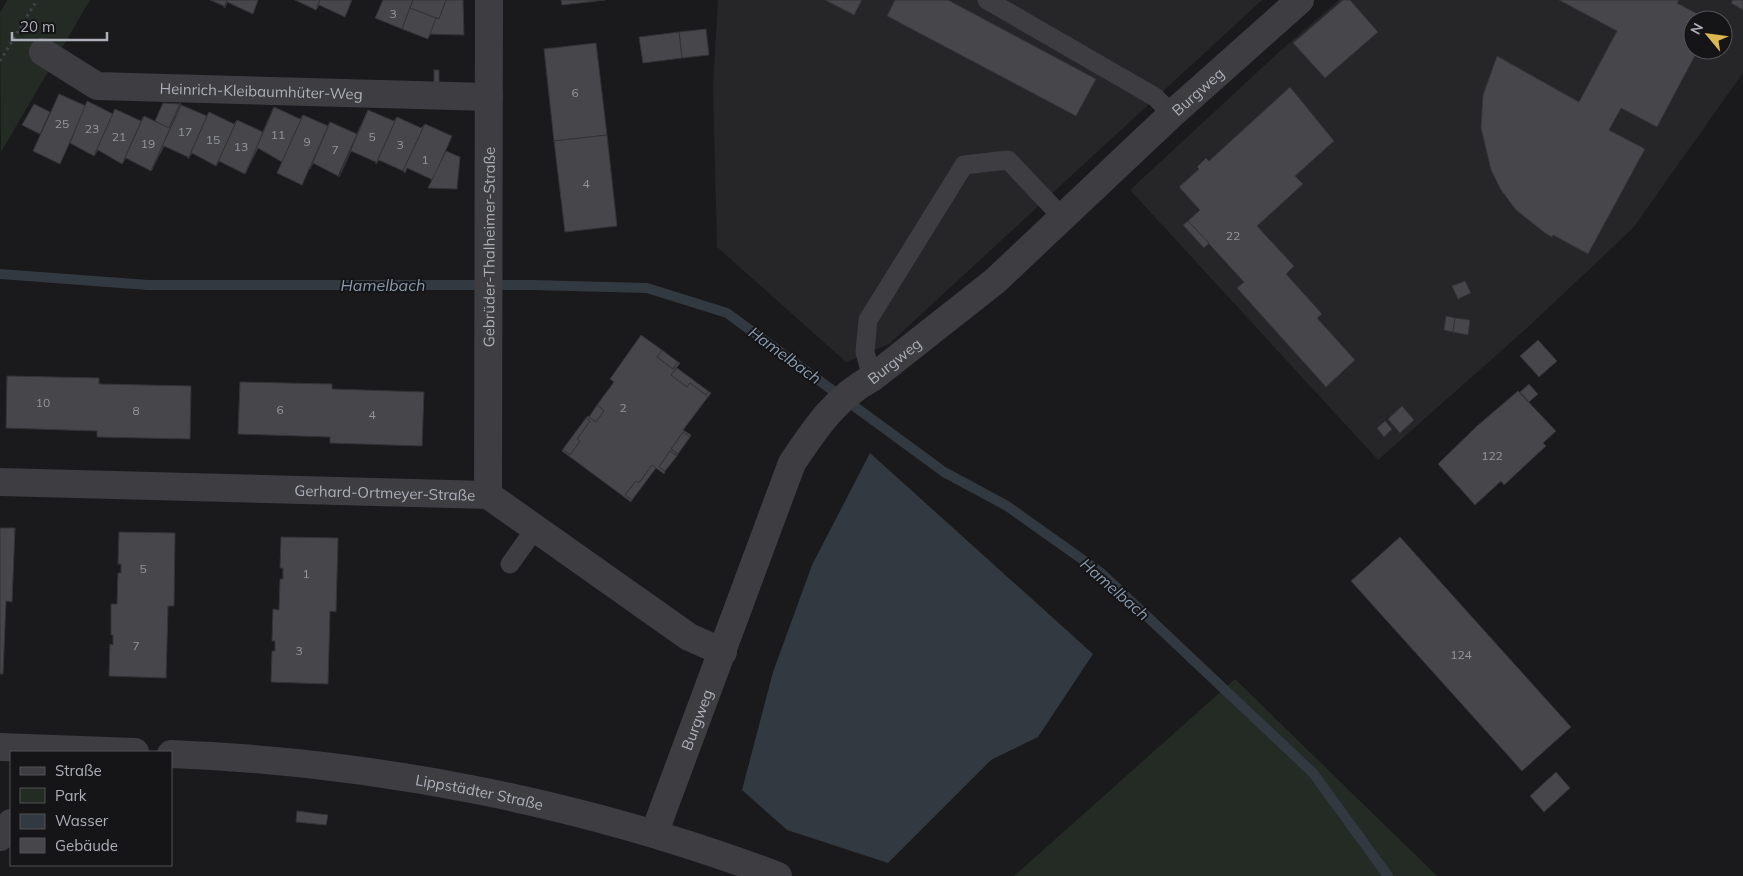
<svg xmlns="http://www.w3.org/2000/svg" width="1743" height="876" viewBox="0 0 1743 876" font-family="Mulish,sans-serif">
<style>
.built{fill:#262628;fill-rule:evenodd}
.green{fill:#242b25}
.water{fill:#333940}
.lines{fill:none;stroke-linecap:round;stroke-linejoin:round}
.stream{stroke:#333940;stroke-width:10}
.building{fill:#47474b;stroke:#343437}
.path{stroke:#414247;stroke-width:3;stroke-dasharray:2.5 4;stroke-linecap:butt}
.service{stroke:#3d3d42;stroke-width:19}
.minor{stroke:#3d3d42;stroke-width:28}
.tertiary{stroke:#3d3d42;stroke-width:28}
.labels{text-anchor:middle;dominant-baseline:central;stroke-width:4;stroke-linejoin:round;paint-order:stroke}
.number-label{font-size:12px;fill:#94969e}
.street-label{font-size:15px;fill:#adb0b9;stroke:#151416}
.water-label{font-size:16px;font-style:italic;fill:#899baf;stroke:#151416}
</style>
<rect width="100%" height="100%" fill="#1a191b"/>
<!-- built -->
<g class="built">
<polygon points="718,0 1262,0 889,344 846,362 717,247 713,86"/>
<path d="M1339 0H1743V73L1633 228 1526 329 1378 460 1130 190 1280 51ZM1693 20H1723V50H1693Z"/>
</g>
<!-- green -->
<g class="green">
<polygon points="7,0 90,0 1,152 0,13"/>
<polygon points="1235,679 1437,876 1014,876"/>
</g>
<!-- water -->
<polygon class="water" points="870,453 1093,654 1038,737 991,760 888,863 787,830 742,790 773,672 812,565"/>
<g class="lines">
<!-- stream -->
<polyline class="stream" points="0,274 148,285 532,285 647,288 727,313 944,472 1007,506 1100,572 1313,773 1388,876"/>
</g>
<!-- building -->
<g class="building">
<polygon points="210,0 227,0 224,8 224,6"/>
<polygon points="227,0 258,0 253,14 227,2 225,8"/>
<polygon points="295,0 320,0 316,10"/>
<polygon points="320,0 352,0 345,17 319,5 316,10"/>
<polygon points="383,0 413,0 402,29 375,18"/>
<polygon points="413,0 446,0 439,19 410,8"/>
<polygon points="446,0 463,0 464,35 429,34 436,18 439,19"/>
<polygon points="561,0 605,0 562,5"/>
<polygon points="825,0 862,0 854,15"/>
<polygon points="895,0 948,0 1096,79 1076,116 887,16"/>
<polygon points="1343,0 1350,0 1378,32 1325,78 1293,43"/>
<polygon points="1559,0 1679,0 1677,3 1709,20 1693,20 1693,50 1698,50 1657,127 1621,108 1609,130 1645,149 1588,254 1553,235 1552,237 1545,233 1516,210 1501,190 1491,170 1481,128 1483,95 1497,56 1579,102 1617,31"/>
<polygon points="1733,0 1743,0 1743,10 1731,3"/>
<polygon points="410,8 436,18 428,39 402,29"/>
<polygon points="706,29 709,55 682,58 679,32"/>
<polygon points="679,32 682,58 643,63 639,37"/>
<polygon points="596,43 607,135 554,141 544,49"/>
<rect x="434" y="70" width="5" height="13"/>
<polygon points="1290,87 1334,141 1295,176 1303,184 1257,226 1294,266 1286,274 1322,314 1317,318 1355,360 1326,387 1237,288 1244,282 1188,221 1200,210 1179,187 1199,169 1197,167 1206,158 1209,161"/>
<polygon points="59,94 86,106 60,164 33,151"/>
<polygon points="87,101 113,114 115,109 94,156 70,143"/>
<polygon points="163,103 180,104 169,128 155,121"/>
<polygon points="180,103 181,104 151,171 126,158 122,164 144,116 169,128"/>
<polygon points="34,104 50,112 40,134 22,125"/>
<polygon points="181,105 207,116 209,112 188,159 188,157 164,146 151,171"/>
<polygon points="274,107 300,119 303,115 282,162 258,148 245,174"/>
<polygon points="274,107 245,174 219,161 216,166 237,120 263,132"/>
<polygon points="115,109 141,121 143,117 122,164 98,150 94,156"/>
<polygon points="368,110 394,121 397,117 376,164 376,162 351,151 339,177"/>
<polygon points="368,110 338,176 313,163 310,169 330,122 357,134"/>
<polygon points="209,112 234,124 237,120 216,166 192,153 188,159"/>
<polygon points="303,115 328,126 330,122 302,185 277,173"/>
<polygon points="397,117 421,128 425,124 403,171 379,160 376,164"/>
<polygon points="425,124 452,136 433,180 407,168 405,173 403,171"/>
<polygon points="607,135 617,226 565,232 554,141"/>
<polygon points="446,151 460,157 457,189 428,188"/>
<polygon points="1188,221 1209,243 1204,248 1183,225"/>
<polygon points="1465,281 1471,293 1458,299 1452,286"/>
<polygon points="1446,316 1455,318 1453,332 1444,330"/>
<polygon points="1455,318 1470,320 1468,335 1453,332"/>
<polygon points="641,335 662,350 657,357 673,369 678,362 680,363 671,375 687,387 690,383 706,395 708,391 711,393 683,430 691,435 690,437 683,432 671,449 678,454 677,456 670,451 659,467 665,471 664,474 652,465 639,483 636,481 625,495 632,500 631,502 562,451 563,449 570,455 580,441 577,439 590,421 586,418 588,416 596,422 604,411 597,405 614,382 610,379"/>
<polygon points="1538,340 1557,361 1539,377 1520,356"/>
<polygon points="662,350 678,362 673,369 657,357"/>
<polygon points="677,368 708,391 706,395 690,383 687,387 671,375"/>
<polygon points="7,376 99,378 99,384 191,386 190,439 97,437 97,431 6,428"/>
<polygon points="240,382 332,384 332,389 424,392 422,446 330,443 330,437 238,434"/>
<polygon points="1529,384 1538,394 1529,402 1520,392"/>
<polygon points="1518,391 1556,431 1543,443 1546,446 1504,485 1501,481 1475,505 1438,464 1477,426"/>
<polygon points="597,405 604,411 596,422 589,417"/>
<polygon points="1402,406 1414,420 1400,433 1388,419"/>
<polygon points="586,418 590,421 577,439 580,441 570,455 563,449"/>
<polygon points="1385,421 1392,429 1384,437 1377,428"/>
<polygon points="683,432 690,437 678,454 671,449"/>
<polygon points="670,451 677,456 665,471 659,467"/>
<polygon points="652,465 656,468 632,500 625,495 636,481 639,483"/>
<polygon points="0,528 15,528 12,602 6,601 3,674 0,674"/>
<polygon points="119,532 175,533 174,606 168,606 166,678 109,676 110,644 113,645 113,635 111,635 111,604 117,604 118,573 121,573 121,564 118,564"/>
<polygon points="281,537 338,538 336,612 330,611 328,684 271,682 272,651 275,651 275,641 272,641 273,609 279,610 280,579 283,579 283,568 280,568"/>
<polygon points="1400,537 1571,727 1522,771 1351,581"/>
<polygon points="1556,772 1570,788 1544,812 1530,796"/>
<polygon points="297,811 328,815 326,825 296,822"/>
</g>
<g class="lines">
<!-- path -->
<polyline class="path" points="0,61 37,0"/>
<!-- service -->
<g class="service">
<polyline points="987,0 1155,97 1172,114"/>
<polyline points="872,378 865,352 868,320 964,165 1008,160 1062,217"/>
<polyline points="510,564 535,529"/>
</g>
<!-- minor -->
<g class="minor">
<path id="s1" d="M43 52 97 86 489 97"/>
<path id="s2" d="M0 482 488 495 689 637 723 652"/>
<path id="s3" d="M488 495 489 0"/>
<path id="s4" d="M654 834 792 463C815 429 835 398 872 378L995 281 1172 114 1300 0"/>
<polyline points="0,837 11,823"/>
</g>
<!-- tertiary -->
<g class="tertiary">
<polyline points="0,747 135,752"/>
<path id="s5" d="M171 754C377 762 585 803 778 876"/>
</g>
</g>
<g class="labels">
<!-- number labels -->
<g class="number-label">
<text x="393" y="13">3</text>
<text x="575" y="92">6</text>
<text x="62" y="123">25</text>
<text x="92" y="128">23</text>
<text x="185" y="131">17</text>
<text x="278" y="134">11</text>
<text x="119" y="136">21</text>
<text x="372" y="136">5</text>
<text x="213" y="139">15</text>
<text x="307" y="141">9</text>
<text x="148" y="143">19</text>
<text x="400" y="144">3</text>
<text x="241" y="146">13</text>
<text x="335" y="149">7</text>
<text x="425" y="159">1</text>
<text x="586" y="183">4</text>
<text x="1233" y="235">22</text>
<text x="43" y="402">10</text>
<text x="623" y="407">2</text>
<text x="280" y="409">6</text>
<text x="136" y="410">8</text>
<text x="372" y="414">4</text>
<text x="1492" y="455">122</text>
<text x="143" y="568">5</text>
<text x="306" y="573">1</text>
<text x="136" y="645">7</text>
<text x="299" y="650">3</text>
<text x="1461" y="654">124</text>
</g>
<!-- street labels -->
<g class="street-label">
<text stroke="none"><textPath href="#s1" startOffset="228">Heinrich-Kleibaumhüter-Weg</textPath></text>
<text stroke="none"><textPath href="#s4" startOffset="948">Burgweg</textPath></text>
<text stroke="none"><textPath href="#s3" startOffset="248">Gebrüder-Thalheimer-Straße</textPath></text>
<text stroke="none"><textPath href="#s4" startOffset="542">Burgweg</textPath></text>
<text stroke="none"><textPath href="#s2" startOffset="385">Gerhard-Ortmeyer-Straße</textPath></text>
<text stroke="none"><textPath href="#s4" startOffset="122">Burgweg</textPath></text>
<text stroke="none"><textPath href="#s5" startOffset="311">Lippstädter Straße</textPath></text>
</g>
<!-- water labels -->
<g class="water-label">
<text x="383" y="285">Hamelbach</text>
<text transform="translate(785 355) rotate(36)">Hamelbach</text>
<text transform="translate(1115 589) rotate(41)">Hamelbach</text>
</g>
</g>
<!-- legend -->
<rect x="10" y="751" width="162" height="115" fill="#151416" stroke="#525257"/>
<rect x="20" y="767" width="25" height="8" fill="#3d3d42" stroke="#525257"/>
<text x="55" y="776" font-size="15" fill="#adb0b9">Straße</text>
<rect x="20" y="788" width="25" height="15" fill="#242b25" stroke="#525257"/>
<text x="55" y="801" font-size="15" fill="#adb0b9">Park</text>
<rect x="20" y="814" width="25" height="15" fill="#333940" stroke="#525257"/>
<text x="55" y="826" font-size="15" fill="#adb0b9">Wasser</text>
<rect x="20" y="838" width="25" height="15" fill="#47474b" stroke="#525257"/>
<text x="55" y="851" font-size="15" fill="#adb0b9">Gebäude</text>
<!-- north arrow -->
<g transform="translate(1708 35) rotate(299)"><circle r="24" fill="#151416" stroke="#525257"/>
<path d="M0-4L9 19L0 12L-9 19Z" fill="#dcb650"/>
<text y="-8" font-size="14" font-weight="bold" text-anchor="middle" fill="#adb0b9">N</text>
</g>
<!-- scale -->
<path d="M12 32v8h95v-8" fill="none" stroke="#adb0b9" stroke-width="2.5"/>
<text x="20" y="32" font-size="15" fill="#adb0b9" stroke="#151416" stroke-width="4" paint-order="stroke">20 m</text>
</svg>
